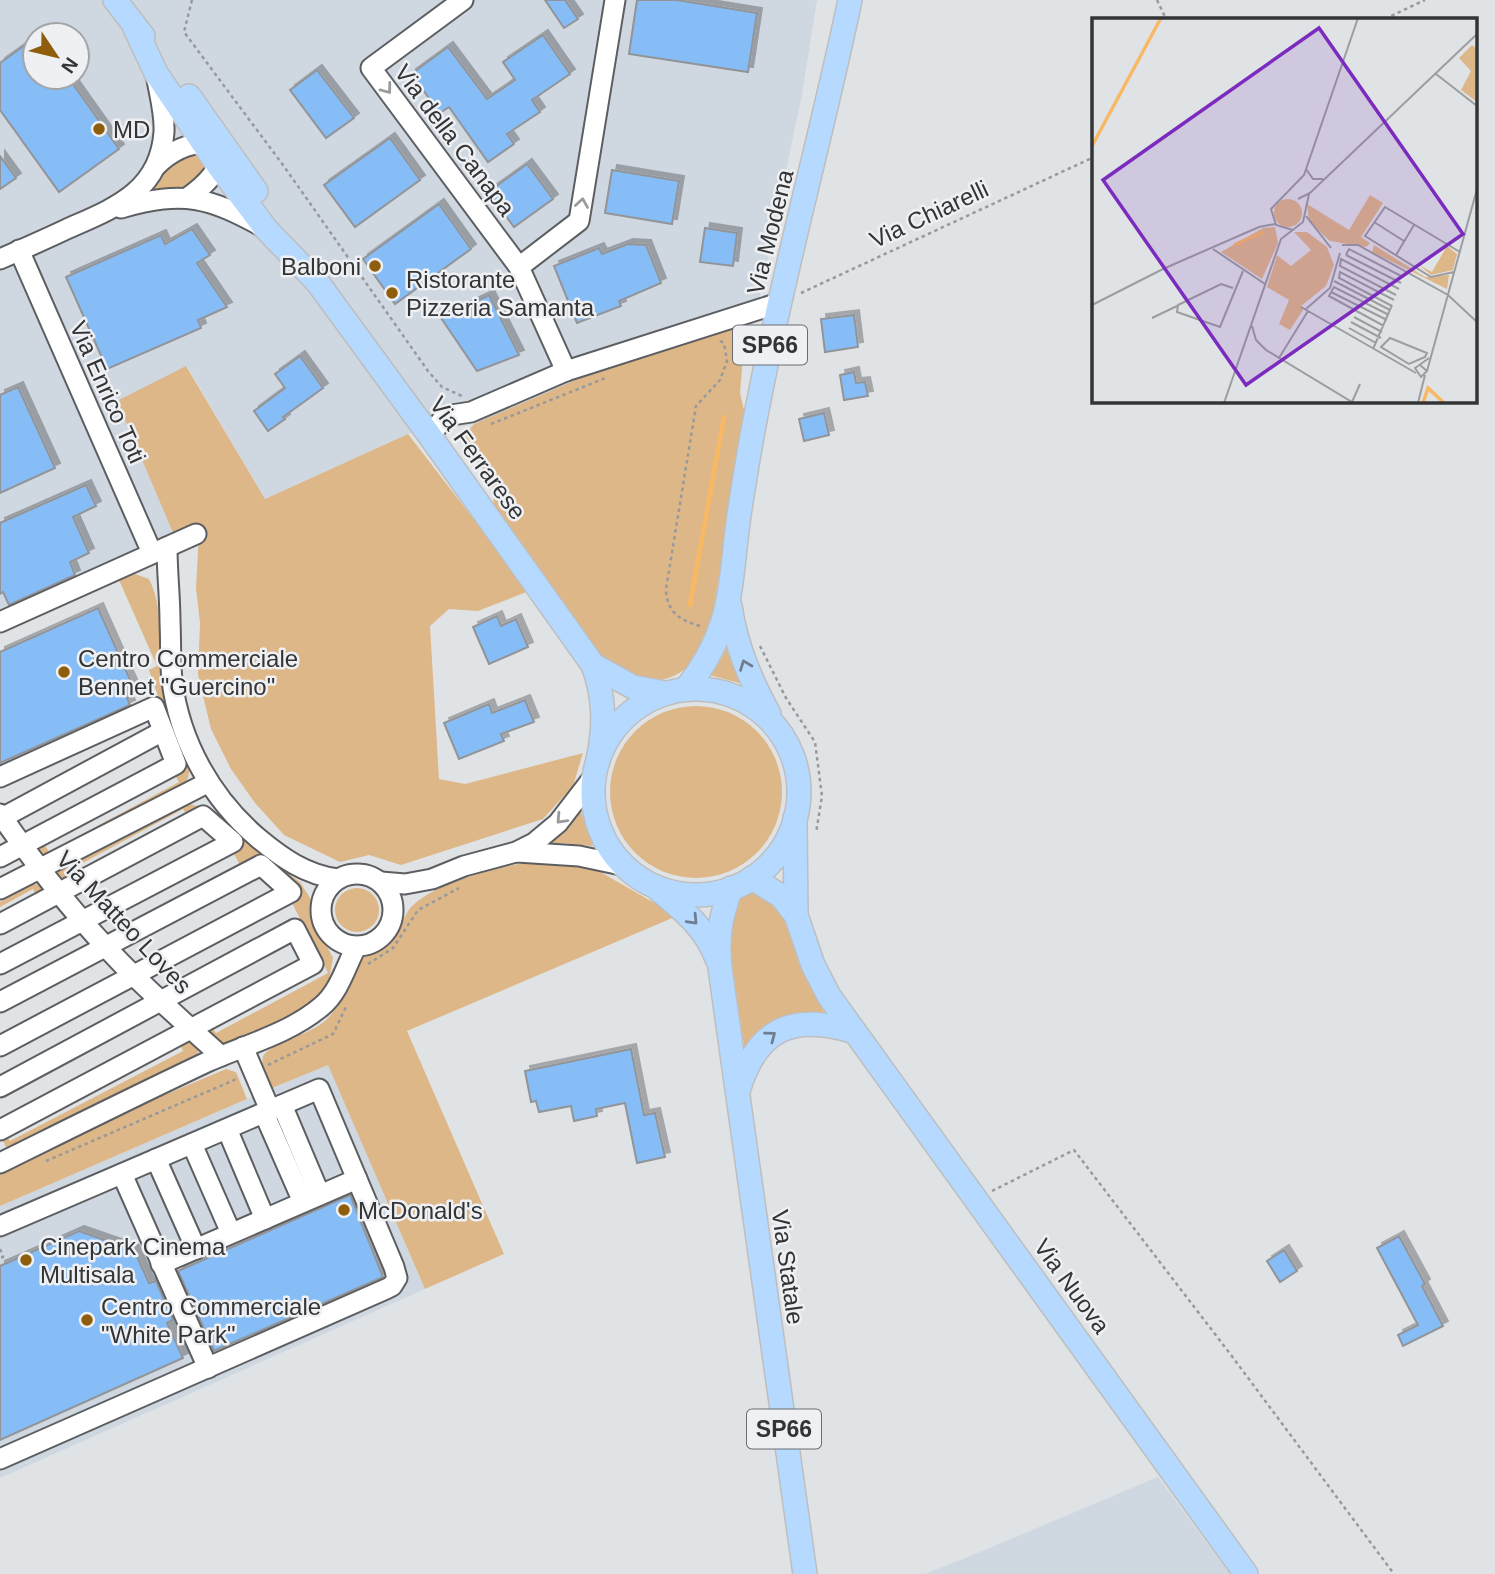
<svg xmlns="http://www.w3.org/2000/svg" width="1495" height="1574" viewBox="0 0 1495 1574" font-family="Arial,sans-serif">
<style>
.built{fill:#cfd7e0;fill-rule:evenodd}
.green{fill:#deb788}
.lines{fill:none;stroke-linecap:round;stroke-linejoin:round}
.stream{stroke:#f8b864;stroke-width:4.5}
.building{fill:#86bdf6;stroke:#929497;stroke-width:2;filter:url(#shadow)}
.minor-casing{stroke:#5c5e61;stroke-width:23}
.major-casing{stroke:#bebebe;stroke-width:26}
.path{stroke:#97999b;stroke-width:2.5;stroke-dasharray:3.5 3.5;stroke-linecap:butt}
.minor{stroke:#fff;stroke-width:19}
.major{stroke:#b5d9ff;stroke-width:23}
.oneway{stroke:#999a9a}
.oneway2{stroke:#6e7e90}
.poi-dot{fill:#8f5e0c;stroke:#eef0f3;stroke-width:2.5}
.labels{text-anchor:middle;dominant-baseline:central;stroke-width:5;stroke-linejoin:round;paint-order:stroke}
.shield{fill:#eef0f3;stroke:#6b6c6e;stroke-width:2}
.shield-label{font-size:23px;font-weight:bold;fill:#333435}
.poi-label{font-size:24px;fill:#333435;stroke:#eef0f3;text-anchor:start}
.street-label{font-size:24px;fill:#333435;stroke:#eef0f3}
.inset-river{fill:none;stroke:#f8b864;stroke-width:3.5}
.inset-road{fill:none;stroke:#9b9d9f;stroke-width:2}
.view{fill:#7b2cbf;fill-opacity:0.15;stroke:#7b2cbf;stroke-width:3.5}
.inset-edge{fill:none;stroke:#333435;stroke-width:3.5}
</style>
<defs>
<filter id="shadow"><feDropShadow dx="5" dy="-5" stdDeviation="0" flood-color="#0004"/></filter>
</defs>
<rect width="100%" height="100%" fill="#e0e3e6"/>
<!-- built -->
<g class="built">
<path d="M0 0H817L802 94 755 319 474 424 408 434 265 499 187 366 174 535 0 611ZM35 35H77V77H35Z"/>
<polygon points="328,1064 425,1289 0,1478 0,1206"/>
<polygon points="1158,1477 1230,1574 925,1574 968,1557"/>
</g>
<!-- green -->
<g class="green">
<polygon points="191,149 200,155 205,168 201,179 190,188 146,193 173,154"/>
<path d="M735 327 745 334 740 393 745 414 712 619C704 646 695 671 665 679 647 683 630 679 615 668 592 651 576 625 560 602 538 572 515 542 493 511L494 490 464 441 468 431 474 424 590 374 660 347Z"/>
<polygon points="186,366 265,499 408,434 529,591 478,611 449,609 430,626 439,779 465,784 583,753 573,786 543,819 401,865 369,855 340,862 284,835 255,803 231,769 211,729 198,675 200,623 196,588 199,532 174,535 117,401"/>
<path d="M135 574 149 579C165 610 161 666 169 703 174 720 188 756 189 771 189 777 187 781 183 786L47 857 42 855 38 845 43 842 49 852 179 782 173 772 182 767 149 670 157 666 119 580Z"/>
<polygon points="729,643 743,684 709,675 719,662"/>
<circle cx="696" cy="792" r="86"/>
<polygon points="189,804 209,809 219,815 261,855 300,882 312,901 318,929 333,958 328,985 320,997 299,1016 222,1048 206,1033 209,1024 216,1033 328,973 291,901 298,892 242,869 233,852 188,817 183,809 66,872 70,881 66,882 54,872 181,806"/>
<polygon points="580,809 593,846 561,843 547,844 558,837"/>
<path d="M531 862 582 865 597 870 677 916 407 1031 504 1254 425 1289 328 1065 272 1088 262 1065 263 1056C276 1039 310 1036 327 1019 335 1011 344 998 348 988 351 979 352 971 358 963 364 954 380 952 389 944 400 933 402 918 411 907 432 884 499 866 531 862Z"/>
<polygon points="39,884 45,890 37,897 33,889 0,907 0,902 30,885"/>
<circle cx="357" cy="910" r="22"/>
<polygon points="757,893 765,895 781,912 803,969 826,1016 745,1052 727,930 733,903 747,894"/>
<path d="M191 1039C199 1048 202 1055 191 1062L85 1109 13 1146 6 1147 1 1137 4 1133 10 1141 183 1051 178 1040Z"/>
<polygon points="226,1069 236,1072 247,1099 0,1206 0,1174 96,1124"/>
</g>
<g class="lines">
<!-- stream -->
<polyline class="stream" points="690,605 724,417"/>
</g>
<!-- building -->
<g class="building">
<polygon points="545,0 565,0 578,19 564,28"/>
<polygon points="637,0 677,0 757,13 748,72 629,54"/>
<polygon points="543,35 570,74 532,100 540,112 507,134 514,144 488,162 449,107 440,113 411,74 448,47 487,99 515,80 503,62"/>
<polygon points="35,38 35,77 68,77 119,149 59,192 0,110 0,63"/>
<polygon points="317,70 354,118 326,138 290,90"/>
<polygon points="390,138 420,180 355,227 324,185"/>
<polygon points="0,156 16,178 0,189"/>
<polygon points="527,164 553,199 514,227 488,192"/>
<polygon points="612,170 679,181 672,224 605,213"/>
<polygon points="439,204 471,249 395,304 363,259"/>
<polygon points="705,228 737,233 733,266 700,262"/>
<polygon points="192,229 210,255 197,263 227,307 198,320 201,328 107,369 66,277 161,235 165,244"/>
<polygon points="628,244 646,245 661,283 619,301 621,306 577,323 554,266 599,248 602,254"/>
<polygon points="489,295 519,355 477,371 441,318"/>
<polygon points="854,315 858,347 825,352 821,319"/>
<polygon points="300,356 323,388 283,417 285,419 268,431 254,411 285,388 275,374"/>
<polygon points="854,372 856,383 865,382 868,396 844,400 840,375"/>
<polygon points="18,387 55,468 0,493 0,395"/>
<polygon points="824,413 829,435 804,441 799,419"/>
<polygon points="86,485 96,506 73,517 89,553 70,562 75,575 9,605 3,592 0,594 0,523"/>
<polygon points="98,608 136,693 127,698 130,705 0,763 0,652"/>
<polygon points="497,616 501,626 516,619 528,647 489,664 473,627"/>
<polygon points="525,700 534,722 501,734 504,741 459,759 444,723 489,704 492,713"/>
<polygon points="631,1049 644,1115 655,1113 665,1157 637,1163 625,1103 596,1109 597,1116 574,1121 571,1106 539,1112 536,1101 531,1102 525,1071"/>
<polygon points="350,1195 383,1277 214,1351 178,1271"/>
<polygon points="79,1231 134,1250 149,1283 156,1281 173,1320 167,1323 183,1358 0,1440 0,1266"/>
<polygon points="1399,1236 1425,1284 1422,1286 1443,1326 1403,1346 1398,1335 1418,1325 1377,1248"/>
<polygon points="1284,1250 1297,1271 1280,1282 1267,1261"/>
</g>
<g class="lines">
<defs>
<g id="minor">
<polyline points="463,0 371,68 519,267 566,371"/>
<path d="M156 166C175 147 198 139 224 145 222 169 206 185 187 198"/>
<path d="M121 208C185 190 208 197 265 228"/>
<polyline points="19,250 152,553"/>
<path d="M0 259C23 249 46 239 69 228 115 208 160 191 164 132 165 113 159 93 156 74"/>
<polyline points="519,267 579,221 615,0"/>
<polyline points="430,436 445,416 471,412 566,371 779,303"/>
<path d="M167 547C167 572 170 597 170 622 171 642 170 661 172 681 180 742 211 798 258 838 282 858 306 875 338 879"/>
<polyline points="0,622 196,534"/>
<polyline points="0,777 154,707 176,764 0,857"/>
<path d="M0 814C37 867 77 918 122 964 154 996 188 1026 221 1056"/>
<polyline points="0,819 163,731"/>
<polyline points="517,852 579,856 626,866"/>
<circle cx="357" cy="910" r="36"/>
<polyline points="381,882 405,884 432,879 464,866 516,852 534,843 558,823 595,775"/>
<polyline points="0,889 209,782"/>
<polyline points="0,924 203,816 233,842 0,964"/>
<polyline points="0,1002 261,865 291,892 0,1046"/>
<polyline points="243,1047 270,1110"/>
<polyline points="0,1087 295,929 313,964 0,1130"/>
<polyline points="282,1105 320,1195"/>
<polyline points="264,1113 303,1202"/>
<polyline points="227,1129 265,1219"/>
<polyline points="192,1144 231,1233"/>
<polyline points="156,1159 196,1249"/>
<path d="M0 1163C69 1129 137 1095 207 1062 245 1045 289 1034 322 1006 339 992 346 966 356 947"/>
<polyline points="122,1174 208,1368"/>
<polyline points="0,1226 319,1089 394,1267 397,1278 392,1286 386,1289 0,1459"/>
<polyline points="161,1264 357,1179"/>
</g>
<g id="major">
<polyline points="115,0 143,36"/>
<path d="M134 26 156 73 218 165 266 229 318 283 430 436 593 665C605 697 605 727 598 760"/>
<polyline points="189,96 256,191"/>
<path d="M730 606C736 646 750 679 769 714"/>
<polyline points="593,665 633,687 665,693"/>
<path d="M686 689C734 628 729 588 739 515 745 476 751 438 759 400 785 265 822 134 850 0"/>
<circle cx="696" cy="792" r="103"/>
<polyline points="795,818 796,915 813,965 829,996 1246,1574"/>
<polyline points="752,878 781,896 796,915"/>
<path d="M731 888C720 918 717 936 720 968L805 1574"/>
<path d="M659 890C683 910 706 928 717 959"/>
<path d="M739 1088C758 1027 794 1014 852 1031"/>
</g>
</defs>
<!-- minor casing -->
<use href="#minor" class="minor-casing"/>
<!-- major casing -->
<use href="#major" class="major-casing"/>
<!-- path -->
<g class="path">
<polyline points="192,0 184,32 283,165 428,371 442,387 462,396"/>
<polyline points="1157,0 1166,19"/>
<polyline points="1385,19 1425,0"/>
<polyline points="801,293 1094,157"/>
<polyline points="491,424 608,377"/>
<path d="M700 626C679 620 667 612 666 589L696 406 720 380 727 361 724 343 718 340"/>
<polyline points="760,646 786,698 815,742 822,796 816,833"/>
<polyline points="368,964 393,948 418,910 459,888"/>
<polyline points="268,1065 333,1034 346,1007"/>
<polyline points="46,1161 239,1078"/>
<polyline points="992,1191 1074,1150 1231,1355 1394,1574"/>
<polyline points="0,1249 3,1257 0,1258"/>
</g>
<!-- minor -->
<use href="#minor" class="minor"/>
<!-- major -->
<use href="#major" class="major"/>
</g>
<!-- one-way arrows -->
<defs><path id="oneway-chevron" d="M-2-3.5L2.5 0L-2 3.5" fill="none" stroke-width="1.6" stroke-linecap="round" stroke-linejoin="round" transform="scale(1.75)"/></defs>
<g class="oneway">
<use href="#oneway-chevron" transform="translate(387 89) rotate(53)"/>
<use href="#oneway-chevron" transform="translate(582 203) rotate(-81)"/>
<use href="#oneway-chevron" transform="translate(561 819) rotate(133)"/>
</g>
<g class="oneway2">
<use href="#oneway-chevron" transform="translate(745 665) rotate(-111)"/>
<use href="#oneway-chevron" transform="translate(693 920) rotate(47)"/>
<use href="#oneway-chevron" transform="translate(771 1036) rotate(-37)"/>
</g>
<!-- markers -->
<g class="poi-dot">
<circle cx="99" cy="129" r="7"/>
<circle cx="375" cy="266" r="7"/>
<circle cx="392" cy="293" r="7"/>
<circle cx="64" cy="672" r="7"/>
<circle cx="344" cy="1210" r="7"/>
<circle cx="26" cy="1260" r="7"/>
<circle cx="87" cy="1320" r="7"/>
</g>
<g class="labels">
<!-- shield labels -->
<g class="shield">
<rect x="733" y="325.5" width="74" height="39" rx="5"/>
<rect x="747" y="1409.5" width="74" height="39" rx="5"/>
</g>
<g class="shield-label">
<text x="770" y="345">SP66</text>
<text x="784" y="1429">SP66</text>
</g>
<!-- poi labels -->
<g class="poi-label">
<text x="113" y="129">MD</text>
<text x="361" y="266" text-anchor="end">Balboni</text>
<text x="406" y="279">Ristorante<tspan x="406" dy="28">Pizzeria Samanta</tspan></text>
<text x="78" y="658">Centro Commerciale<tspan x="78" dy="28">Bennet "Guercino"</tspan></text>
<text x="358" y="1210">McDonald's</text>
<text x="40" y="1246">Cinepark Cinema<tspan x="40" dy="28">Multisala</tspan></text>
<text x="101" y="1306">Centro Commerciale<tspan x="101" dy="28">"White Park"</tspan></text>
</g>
<!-- street labels -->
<g class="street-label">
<text transform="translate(455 140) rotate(53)">Via della Canapa</text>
<text transform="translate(929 214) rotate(-25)">Via Chiarelli</text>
<text transform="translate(770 232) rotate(-76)">Via Modena</text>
<text transform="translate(108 392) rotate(66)">Via Enrico Toti</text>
<text transform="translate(478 458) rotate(54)">Via Ferrarese</text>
<text transform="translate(124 922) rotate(47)">Via Matteo Loves</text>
<text transform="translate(788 1267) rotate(82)">Via Statale</text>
<text transform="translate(1072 1286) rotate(54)">Via Nuova</text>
</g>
</g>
<!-- overview -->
<g transform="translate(1092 18)">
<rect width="385" height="385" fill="#e0e3e6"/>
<path d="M380 27 385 31V84L369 72 379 53 367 40ZM278 177 291 185 269 219 278 225 274 229 238 223 217 204 215 186 257 212ZM182 195a14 14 0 1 1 28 0a14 14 0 1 1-28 0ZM183 209 186 225 170 261 129 234 171 210ZM202 214H215L235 229 242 247 234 268 209 288 211 292 198 312 187 306 197 282 175 269 185 237 199 248 219 232ZM282 227 333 259 357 257 355 271 280 234ZM355 228 365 236 361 252 339 257 327 247 340 254Z" fill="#deb788"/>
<path class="inset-river" d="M0 128 69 0M142 227 171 214M331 385 336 370 352 385"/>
<path class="inset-road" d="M344 56 385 88M214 151 221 161H231M206 181 218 175 385 16M214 198 239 230M282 204 312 223M201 212 184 207 179 191 212 157 266 0M250 227H266L356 277 385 304M121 231 173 266M254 237 257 231 311 259M254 237 309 265M304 237 322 207M362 254 339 259 273 218 293 189 368 234M242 263 298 292M141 270 129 266 86 287 85 294 128 309 151 253M239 274 295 302M304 277 248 248 249 241 307 271M0 287 71 251 167 209 183 206M300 288 247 260 248 254 302 282M209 289 324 355M214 291 238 270 248 235M262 299 290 314M60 300 85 288M259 304 289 320M160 308 164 322 174 332 260 384 268 366M292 308 237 278 242 269 297 297M257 310 284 325M298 320 335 335 333 339 317 346 289 329ZM281 331 300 287M187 340 216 293M328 347 335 353 329 359 323 350 326 348 337 340M335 353 385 171M132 385 189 221 211 204 217 176M326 385 333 357"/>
<path class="view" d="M227 10 371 216 154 367 11 162Z"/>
<rect width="385" height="385" class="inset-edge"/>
</g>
<!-- north arrow -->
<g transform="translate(56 56) rotate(125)"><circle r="33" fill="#eef0f3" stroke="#a3a5a7" stroke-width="2"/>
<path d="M0-5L12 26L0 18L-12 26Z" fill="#8f5e0c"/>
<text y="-10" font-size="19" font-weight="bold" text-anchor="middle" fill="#333435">N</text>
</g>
</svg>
